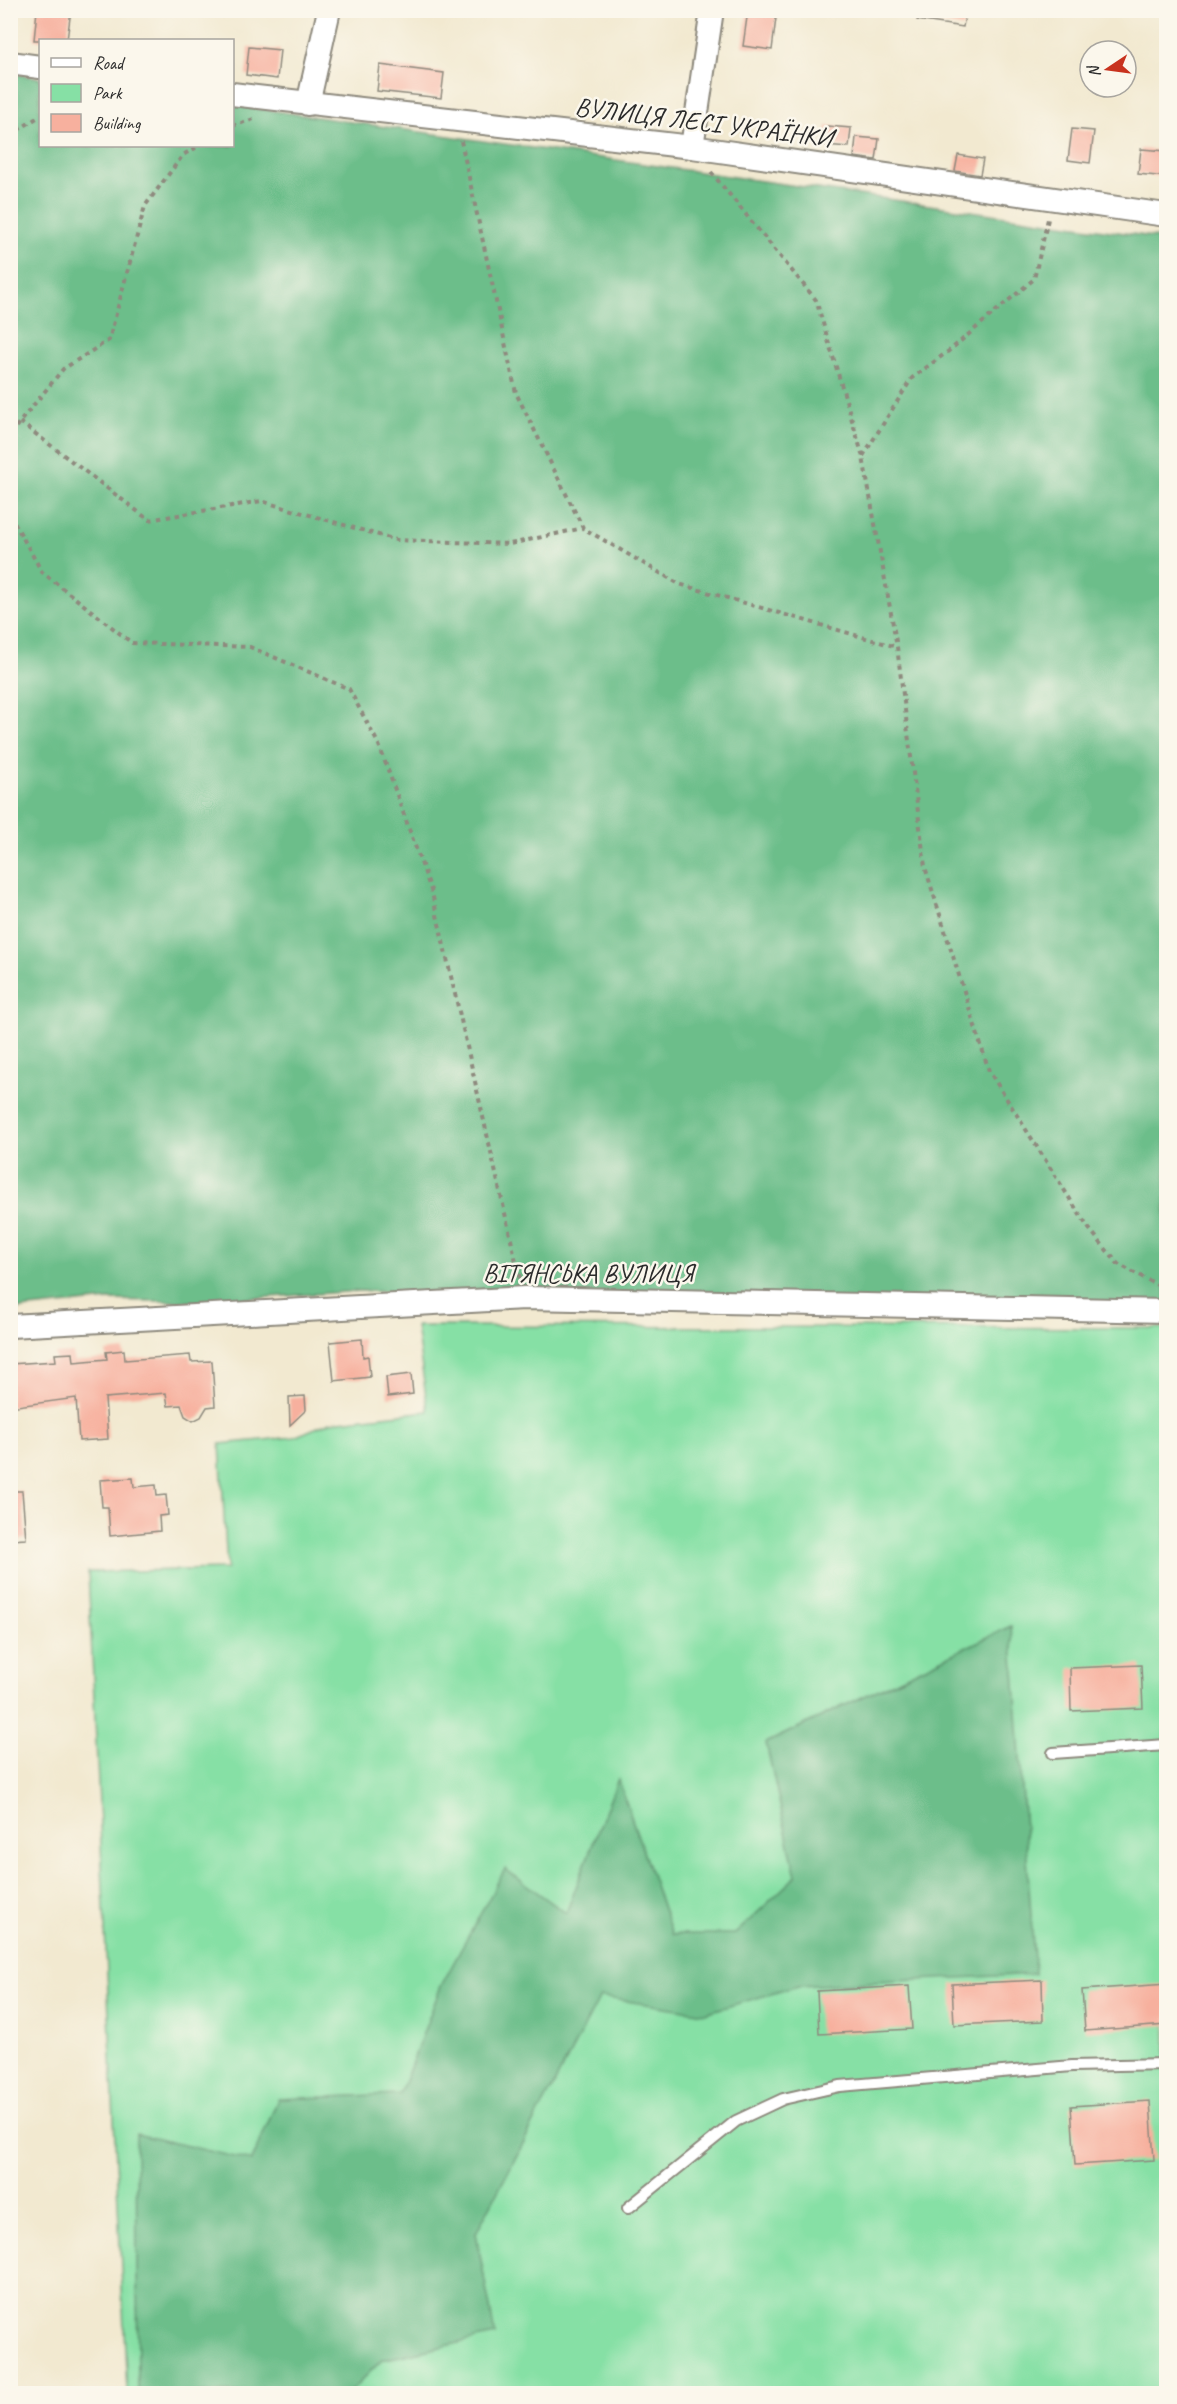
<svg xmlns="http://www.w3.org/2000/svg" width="1177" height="2404" viewBox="0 0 1177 2404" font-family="Caveat,sans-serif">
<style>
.green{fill:#86e0a5;stroke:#588668;stroke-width:1.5}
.forest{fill:#6cbe8a;stroke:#4c745a;stroke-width:1.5}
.building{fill:#f7b09e}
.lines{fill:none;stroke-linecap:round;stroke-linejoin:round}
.lane-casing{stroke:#8e8a7e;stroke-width:14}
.street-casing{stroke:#8e8a7e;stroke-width:26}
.path{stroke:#8e8a7e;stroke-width:4;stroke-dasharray:4.5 4.5;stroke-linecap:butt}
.lane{stroke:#fff;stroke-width:10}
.street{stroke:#fff;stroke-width:22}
.labels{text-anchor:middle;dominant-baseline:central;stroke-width:5;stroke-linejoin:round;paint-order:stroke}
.street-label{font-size:26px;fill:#2b2b2b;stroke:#fbf7ec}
</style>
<rect width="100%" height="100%" fill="#fbf7ec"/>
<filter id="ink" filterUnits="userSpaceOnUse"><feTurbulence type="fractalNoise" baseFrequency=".0167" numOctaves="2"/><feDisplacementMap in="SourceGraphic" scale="12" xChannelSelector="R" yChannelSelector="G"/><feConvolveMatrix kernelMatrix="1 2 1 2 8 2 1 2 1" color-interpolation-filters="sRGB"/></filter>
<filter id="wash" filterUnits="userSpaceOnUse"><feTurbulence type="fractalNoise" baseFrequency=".008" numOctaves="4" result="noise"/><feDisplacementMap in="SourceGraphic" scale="24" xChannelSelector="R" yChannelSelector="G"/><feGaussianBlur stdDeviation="1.35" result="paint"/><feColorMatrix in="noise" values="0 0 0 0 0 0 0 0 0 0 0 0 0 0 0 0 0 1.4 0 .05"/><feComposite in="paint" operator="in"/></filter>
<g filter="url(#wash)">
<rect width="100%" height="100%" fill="#f2e9d0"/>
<!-- green -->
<polygon class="green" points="416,1326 1166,1328 1166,2393 127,2393 88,1572 227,1569 220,1444 294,1437 330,1422 428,1411"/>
<!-- forest -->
<g class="forest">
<polygon points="10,73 40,78 40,146 232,146 233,105 1166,239 1166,1316 935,1312 361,1291 196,1302 109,1300 11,1310"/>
<polygon points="1011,1626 1035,1974 798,1986 705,2013 600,1997 476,2233 495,2335 382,2360 349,2393 138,2393 136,2134 252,2161 278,2099 400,2094 441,1986 505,1869 566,1913 618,1779 672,1934 735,1934 796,1876 766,1743"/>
</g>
<g id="blocks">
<!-- building -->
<g class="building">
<polygon points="37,10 71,10 67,40 34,40"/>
<polygon points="748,10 777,10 772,50 743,46"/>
<polygon points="918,10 966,10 963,27 917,20"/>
<polygon points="249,47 280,50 277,79 246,75"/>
<polygon points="380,65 444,73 441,98 377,91"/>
<polygon points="827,126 851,128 849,147 825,145"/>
<polygon points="1072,129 1094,131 1090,163 1068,160"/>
<polygon points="856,137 879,139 876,160 854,157"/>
<polygon points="1141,149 1167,151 1167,177 1138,174"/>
<polygon points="958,155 983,159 980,175 955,171"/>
<polygon points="362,1339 363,1357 368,1356 370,1377 334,1381 330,1342"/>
<polygon points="124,1350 125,1360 190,1355 191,1362 212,1361 215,1406 207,1407 201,1417 193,1421 185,1416 181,1405 168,1406 166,1393 105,1398 108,1439 79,1441 76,1398 10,1407 10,1364 56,1361 55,1354 73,1353 74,1362 107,1359 106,1352"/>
<polygon points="411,1374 413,1394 388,1397 386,1377"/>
<polygon points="305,1396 306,1410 290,1425 289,1397"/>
<polygon points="133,1478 134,1487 156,1485 157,1496 166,1495 168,1515 159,1516 160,1531 110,1536 108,1507 102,1507 100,1480"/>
<polygon points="10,1491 22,1491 26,1539 10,1540"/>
<polygon points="1141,1665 1143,1708 1071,1711 1070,1668"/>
<polygon points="1042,1980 1043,2021 954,2025 952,1984"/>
<polygon points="1167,1984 1167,2025 1085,2031 1082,1990"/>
<polygon points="909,1986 912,2029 819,2034 817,1991"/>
<polygon points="1150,2101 1154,2160 1075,2165 1071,2106"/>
</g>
</g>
</g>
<g filter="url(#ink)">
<use href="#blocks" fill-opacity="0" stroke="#8e8a7e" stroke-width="1.5"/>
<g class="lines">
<defs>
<g id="lane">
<polyline points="1053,1753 1166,1745"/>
<polyline points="628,2208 736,2121 783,2099 840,2086 1072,2066 1166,2064"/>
</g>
<g id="street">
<polyline points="10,63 40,67"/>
<polyline points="232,94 692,147 1166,215"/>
<polyline points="308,104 329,10"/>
<polyline points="692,147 712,10"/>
<polyline points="10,1326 525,1298 1166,1311"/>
</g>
</defs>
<!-- lane casing -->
<use href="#lane" class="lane-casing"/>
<!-- street casing -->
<use href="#street" class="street-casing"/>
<!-- path -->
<g class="path">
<polyline points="232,126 254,119"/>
<polyline points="10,135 40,116"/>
<polyline points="461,141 516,393 583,528 679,584 897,647"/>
<polyline points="711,172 816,300 863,457 897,647 925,867 989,1071 1087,1226 1118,1264 1165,1289"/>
<polyline points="20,422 149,520 261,501 396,540 510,544 583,528"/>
<polyline points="10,434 63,369 109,340 145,206 183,155 199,146"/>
<polyline points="863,456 912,378 950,350 1034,279 1048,219"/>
<polyline points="10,515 42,572 132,643 250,647 349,689 379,745 432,893 520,1279"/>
</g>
<!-- lane -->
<use href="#lane" class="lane"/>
<!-- street -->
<use href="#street" class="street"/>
</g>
</g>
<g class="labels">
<!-- street labels -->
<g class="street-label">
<text transform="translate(704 122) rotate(7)">ВУЛИЦЯ ЛЕСІ УКРАЇНКИ</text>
<text x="588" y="1273">ВІТЯНСЬКА ВУЛИЦЯ</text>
</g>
</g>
<!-- margin -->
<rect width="1177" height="2404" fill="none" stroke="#fbf7ec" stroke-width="36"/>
<!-- legend -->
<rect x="39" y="39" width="195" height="108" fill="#fbf7ec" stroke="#a8a59f" stroke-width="1.5"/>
<rect x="51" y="58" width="30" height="9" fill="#ffffff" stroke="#a8a59f" stroke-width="1.5"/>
<text x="93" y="69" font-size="18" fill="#2b2b2b">Road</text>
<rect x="51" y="84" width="30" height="18" fill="#86e0a5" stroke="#a8a59f" stroke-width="1.5"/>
<text x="93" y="99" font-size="18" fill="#2b2b2b">Park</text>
<rect x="51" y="114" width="30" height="18" fill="#f7b09e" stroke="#a8a59f" stroke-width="1.5"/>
<text x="93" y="129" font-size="18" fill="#2b2b2b">Building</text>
<!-- north arrow -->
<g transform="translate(1108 69) rotate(257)"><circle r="28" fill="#fbf7ec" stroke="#a8a59f" stroke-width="1.5"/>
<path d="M0-4.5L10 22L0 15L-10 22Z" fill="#c8321e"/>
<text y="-9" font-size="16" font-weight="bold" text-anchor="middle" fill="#2b2b2b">N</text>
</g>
</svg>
